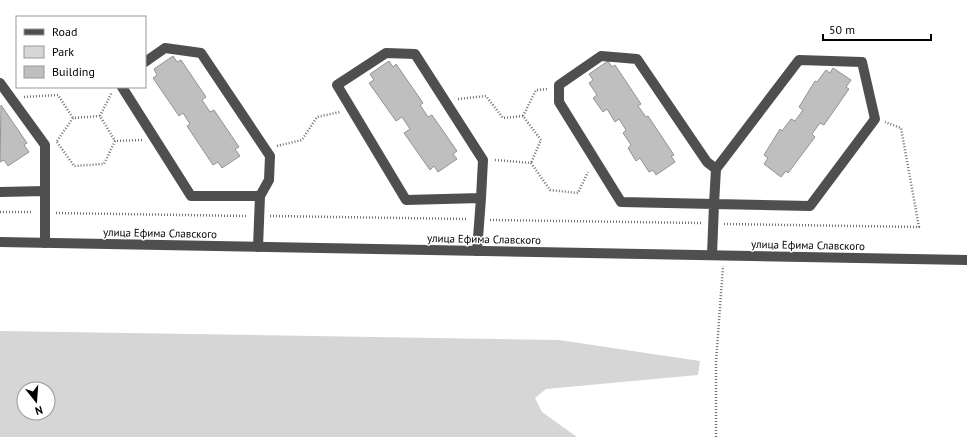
<svg xmlns="http://www.w3.org/2000/svg" width="967" height="437" viewBox="0 0 967 437" font-family="'PT Sans',sans-serif">
<style>
.green{fill:#d6d6d6;fill-rule:evenodd}
.building{fill:#bfbfbf;stroke:#939393}
.lines{fill:none;stroke-linecap:round;stroke-linejoin:round}
.path{stroke:#717171;stroke-width:2.5;stroke-dasharray:1 2;stroke-linecap:butt}
.minor{stroke:#4f4f4f;stroke-width:10}
.labels{text-anchor:middle;dominant-baseline:central;stroke-width:3;stroke-linejoin:round;paint-order:stroke}
.street-label{font-size:11px;fill:#000;stroke:#fff}
</style>
<rect width="100%" height="100%" fill="#fff"/>
<!-- green -->
<path class="green" d="M0 331 559 340 700 361 698 375 546 389 535 398 542 412 577 437H0ZM24 389H48V413H24Z"/>
<!-- building -->
<g class="building">
<polygon points="173,56 177,62 181,60 206,97 202,100 210,112 214,110 239,147 235,149 240,156 222,168 218,162 213,165 187,126 190,124 183,113 179,116 153,78 157,75 154,69"/>
<polygon points="389,61 393,67 396,64 423,103 420,105 428,117 432,115 457,151 453,154 457,159 438,172 434,166 430,170 404,133 410,129 402,117 396,121 369,83 374,80 370,74"/>
<polygon points="608,61 612,67 615,65 641,104 638,106 646,117 648,116 674,155 671,156 675,162 656,175 653,170 649,172 640,158 636,161 628,148 631,145 623,133 626,130 619,119 615,122 607,109 603,112 593,98 597,95 589,83 593,80 589,74"/>
<polygon points="833,68 851,80 846,87 849,89 824,125 820,123 812,134 815,137 788,173 786,171 781,177 764,164 768,158 764,155 780,129 782,131 791,119 795,121 803,110 799,107 815,81 817,82 826,70 830,73"/>
<polygon points="1,105 27,143 24,145 29,152 8,166 4,160 0,162"/>
</g>
<g class="lines">
<!-- path -->
<g class="path">
<polyline points="24,97 58,95 73,118"/>
<polyline points="458,99 486,96 503,118 523,116 541,140 531,163"/>
<polyline points="100,116 112,92"/>
<polyline points="523,116 536,90 548,89"/>
<polyline points="57,141 73,118 100,116 115,141"/>
<polyline points="57,142 74,166 104,164 115,141 142,140"/>
<polyline points="277,146 302,140 317,117 340,112"/>
<polyline points="495,160 531,163 550,190 578,193 588,172"/>
<polyline points="0,212 33,212"/>
<polyline points="56,213 247,216"/>
<polyline points="270,216 467,219"/>
<polyline points="490,220 701,223"/>
<polyline points="724,224 919,227 901,128 885,122"/>
<polyline points="716,437 716,362 723,266"/>
</g>
<!-- minor -->
<g class="minor">
<polygon points="799,60 862,62 875,119 810,206 714,204 716,169"/>
<polyline points="145,62 165,48 201,53 270,156 269,180 260,196 258,247"/>
<polyline points="0,83 45,145 45,191"/>
<polyline points="122,87 191,196 260,196"/>
<polyline points="0,192 45,191 45,243"/>
<polyline points="0,242 967,260"/>
<polyline points="477,251 481,198 406,200 337,85 386,53 415,54 483,160 481,198"/>
<polyline points="712,255 714,204 621,202 559,102 559,85 601,56 637,59 707,162 716,169"/>
</g>
</g>
<g class="labels">
<!-- street labels -->
<g class="street-label">
<text transform="translate(160 233) rotate(1)">улица Ефима Славского</text>
<text transform="translate(484 239) rotate(1)">улица Ефима Славского</text>
<text transform="translate(808 245) rotate(1)">улица Ефима Славского</text>
</g>
</g>
<!-- legend -->
<rect x="16" y="16" width="130" height="72" fill="#ffffff" stroke="#999999"/>
<rect x="24" y="29" width="20" height="6" fill="#4f4f4f" stroke="#999999"/>
<text x="52" y="36" font-size="12" fill="#000000">Road</text>
<rect x="24" y="46" width="20" height="12" fill="#d6d6d6" stroke="#999999"/>
<text x="52" y="56" font-size="12" fill="#000000">Park</text>
<rect x="24" y="66" width="20" height="12" fill="#bfbfbf" stroke="#999999"/>
<text x="52" y="76" font-size="12" fill="#000000">Building</text>
<!-- north arrow -->
<g transform="translate(36 401) rotate(163)"><circle r="19" fill="#ffffff" stroke="#999999"/>
<path d="M0-3L7 15L0 10L-7 15Z" fill="#000000"/>
<text y="-6" font-size="11" font-weight="bold" text-anchor="middle" fill="#000000">N</text>
</g>
<!-- scale -->
<path d="M823 34v6h108v-6" fill="none" stroke="#000000" stroke-width="2"/>
<text x="829" y="34" font-size="12" fill="#000000" stroke="#ffffff" stroke-width="3" paint-order="stroke">50 m</text>
</svg>
